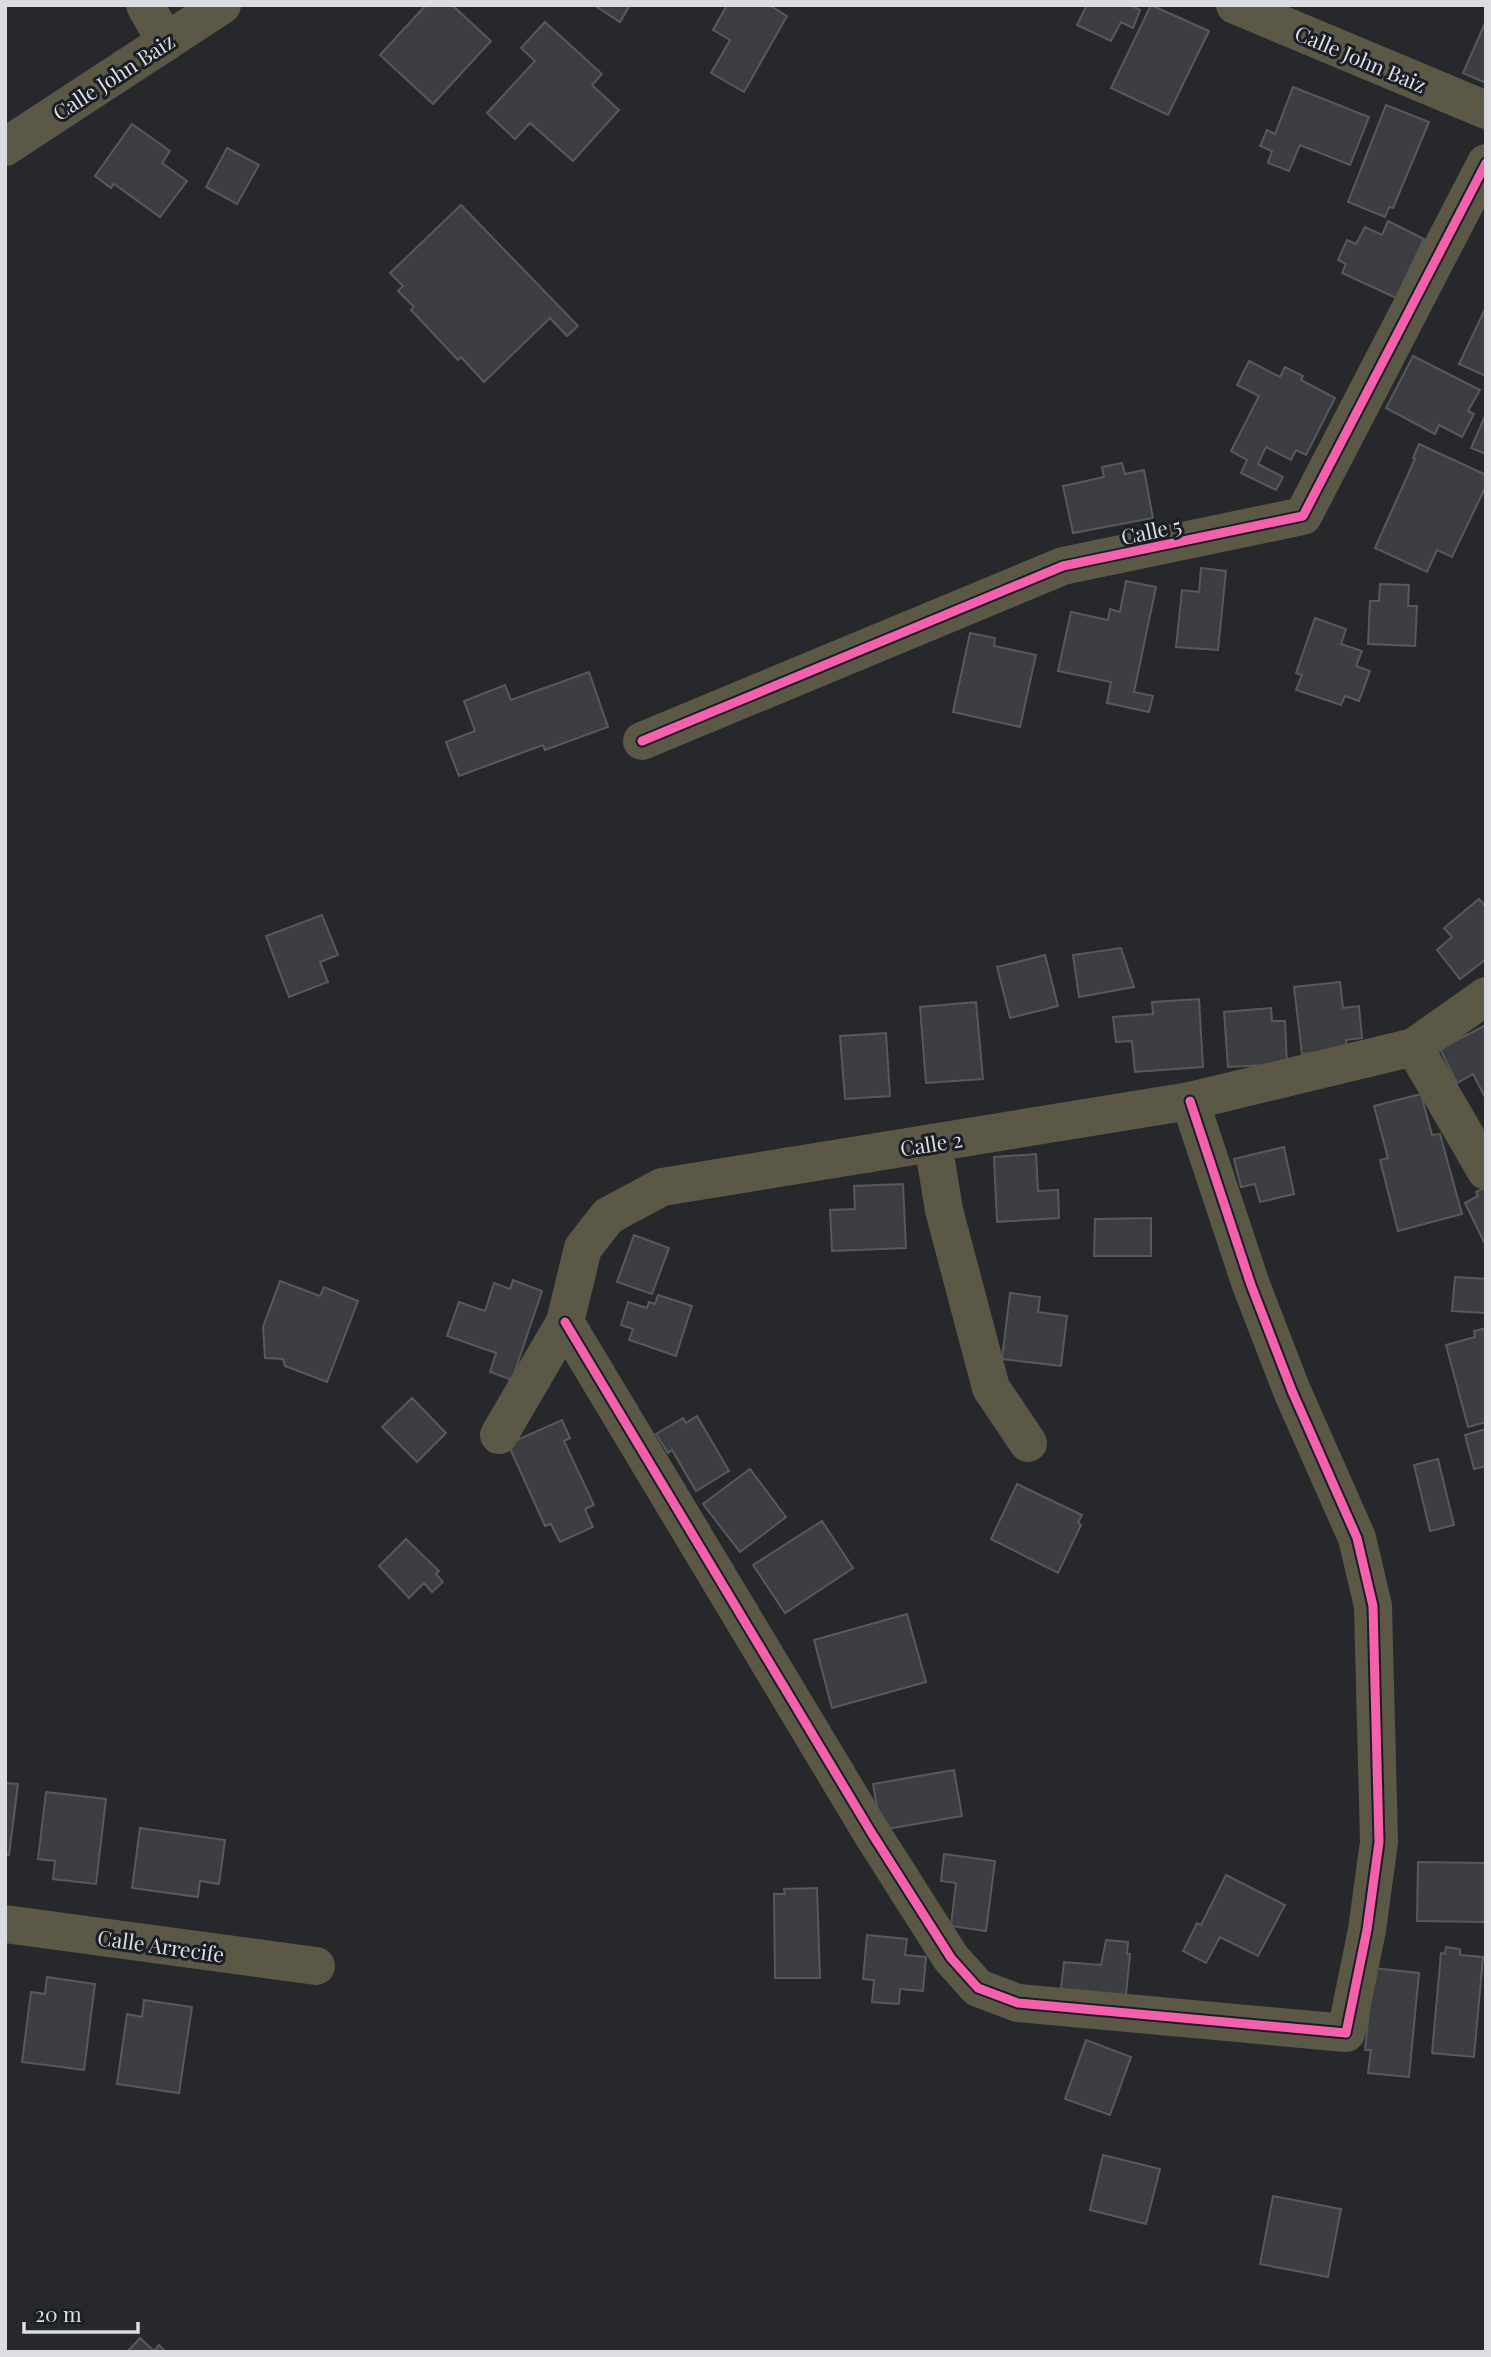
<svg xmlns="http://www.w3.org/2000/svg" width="1491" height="2357" viewBox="0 0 1491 2357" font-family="'Playfair Display',serif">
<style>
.building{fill:#3c3d40;stroke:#57585b;stroke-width:2}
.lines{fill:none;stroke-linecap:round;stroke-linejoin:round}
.minor{stroke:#5c5848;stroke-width:38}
.tertiary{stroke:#5c5848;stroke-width:38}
.cycleway-casing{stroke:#1b1e24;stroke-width:13}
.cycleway{stroke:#f560ab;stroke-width:9}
.labels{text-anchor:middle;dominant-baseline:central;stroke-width:6;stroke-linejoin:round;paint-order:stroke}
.street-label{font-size:21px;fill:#dbdde2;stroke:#1b1e24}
</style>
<rect width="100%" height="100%" fill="#27282c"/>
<!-- building -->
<g class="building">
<polygon points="426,5 452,5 491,41 433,104 380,55"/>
<polygon points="594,5 630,5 620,22"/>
<polygon points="727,5 769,5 787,16 744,92 711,73 730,40 713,30"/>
<polygon points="1087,5 1130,5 1140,10 1133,28 1121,22 1111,41 1077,25"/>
<polygon points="1151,5 1209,31 1168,115 1111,88"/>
<polygon points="1486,21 1486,83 1463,73"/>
<polygon points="545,22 602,74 592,85 619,110 573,161 530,123 515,139 487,113 535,61 521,48"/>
<polygon points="1293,87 1369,117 1350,165 1300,145 1289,171 1268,163 1272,151 1260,146 1267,130 1275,134"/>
<polygon points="1386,105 1429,122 1393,208 1389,207 1385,217 1348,202"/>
<polygon points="132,124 170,151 162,163 187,181 160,217 114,184 111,188 95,176"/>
<polygon points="227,148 259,165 237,204 206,187"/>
<polygon points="461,205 578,326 567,336 550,318 484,382 461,357 458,360 411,310 414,307 398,291 403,286 390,273"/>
<polygon points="1388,221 1424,239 1396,298 1342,273 1346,264 1338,260 1347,240 1356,244 1365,227 1382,235"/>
<polygon points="1486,307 1486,376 1459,364"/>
<polygon points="1413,356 1480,390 1468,411 1474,414 1462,437 1439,425 1435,434 1386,408"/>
<polygon points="1249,361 1280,377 1285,367 1303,376 1301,380 1335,398 1306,455 1296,450 1291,460 1266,447 1258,464 1283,477 1276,490 1241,473 1247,460 1231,451 1259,396 1237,385"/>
<polygon points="1486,414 1486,454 1471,448"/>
<polygon points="1419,444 1486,475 1486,486 1452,557 1437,550 1427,572 1375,548 1415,459 1413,458"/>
<polygon points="1122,463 1125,474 1144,470 1153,518 1073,533 1063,486 1104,477 1102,467"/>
<polygon points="1201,568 1226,571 1218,650 1176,647 1182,590 1199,592"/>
<polygon points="1126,581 1156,587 1134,692 1153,696 1149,712 1107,703 1111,682 1058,671 1071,612 1108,620 1110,609 1120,612"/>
<polygon points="1380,584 1409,585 1408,606 1417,606 1415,646 1368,644 1370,601 1379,601"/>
<polygon points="1315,618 1346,629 1341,644 1362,651 1356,666 1370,671 1359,701 1345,696 1341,705 1296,690 1302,675 1296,673"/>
<polygon points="970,633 995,638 994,646 1036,655 1020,727 953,712"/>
<polygon points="589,672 608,727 545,750 543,745 459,776 446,742 475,731 464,701 505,685 511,700"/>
<polygon points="1479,899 1486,907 1486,961 1485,960 1460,979 1437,950 1452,937 1444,928"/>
<polygon points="322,915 338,955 320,962 328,982 289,997 266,936"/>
<polygon points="1121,948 1134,987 1079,997 1073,955"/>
<polygon points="1045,955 1058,1006 1010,1018 997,967"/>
<polygon points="1340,982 1343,1008 1359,1006 1362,1038 1346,1040 1347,1049 1302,1054 1294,987"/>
<polygon points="1199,999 1203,1067 1135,1072 1132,1041 1116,1042 1113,1017 1153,1014 1152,1002"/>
<polygon points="976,1002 983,1079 926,1083 920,1007"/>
<polygon points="1271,1008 1272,1021 1285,1021 1287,1064 1228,1067 1224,1012"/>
<polygon points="1486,1025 1486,1099 1473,1074 1457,1083 1440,1049"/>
<polygon points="886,1033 890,1096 845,1099 840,1036"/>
<polygon points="1421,1094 1432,1135 1440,1134 1462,1214 1398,1231 1380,1160 1388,1158 1374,1106"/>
<polygon points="1284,1147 1294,1194 1260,1202 1255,1184 1241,1187 1234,1159"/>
<polygon points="1036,1154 1038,1191 1058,1190 1059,1218 997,1222 994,1157"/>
<polygon points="903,1184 906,1248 832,1251 830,1210 855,1209 854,1186"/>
<polygon points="1486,1187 1486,1246 1465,1203 1478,1196 1476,1192"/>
<polygon points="1151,1218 1151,1256 1094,1256 1095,1219"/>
<polygon points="634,1235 669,1248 652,1294 617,1282"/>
<polygon points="1455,1277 1486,1279 1486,1313 1452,1311"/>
<polygon points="513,1280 542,1291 512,1380 490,1372 496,1353 447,1336 459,1302 485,1311 494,1283 510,1289"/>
<polygon points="280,1281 320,1296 324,1287 358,1301 327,1382 285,1366 283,1359 265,1358 263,1327"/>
<polygon points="1010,1293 1040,1297 1038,1312 1067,1316 1061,1366 1002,1359"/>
<polygon points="658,1295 692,1306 676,1356 629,1340 633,1329 621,1325 628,1302 647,1308 649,1302 655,1304"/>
<polygon points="1486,1328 1486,1422 1468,1427 1446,1345 1475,1337 1474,1331"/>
<polygon points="412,1398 446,1433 417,1462 382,1427"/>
<polygon points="697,1416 729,1471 696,1491 672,1450 668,1453 656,1434 683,1418 686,1423"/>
<polygon points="562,1420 570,1438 564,1441 594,1505 585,1509 593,1527 560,1542 551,1524 545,1526 508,1444"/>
<polygon points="1486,1429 1486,1466 1474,1469 1465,1435"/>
<polygon points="1438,1459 1454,1525 1430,1531 1414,1465"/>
<polygon points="750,1469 786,1517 740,1552 703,1504"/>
<polygon points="1017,1484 1082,1515 1078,1523 1081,1525 1058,1573 991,1539"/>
<polygon points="822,1521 853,1568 785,1613 753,1565"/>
<polygon points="406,1539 439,1571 436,1574 443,1582 432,1592 424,1583 409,1598 379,1566"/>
<polygon points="907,1614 926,1682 832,1708 814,1640"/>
<polygon points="954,1770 962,1816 881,1830 873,1784"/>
<polygon points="5,1783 18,1784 9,1855 5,1854"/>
<polygon points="46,1792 106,1799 96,1884 53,1879 55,1861 38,1859"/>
<polygon points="140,1828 225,1840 219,1884 200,1881 198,1897 132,1888"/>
<polygon points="944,1854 995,1861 986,1931 951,1926 956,1883 941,1881"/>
<polygon points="1418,1862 1486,1863 1486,1922 1417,1921"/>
<polygon points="1226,1875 1285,1905 1258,1956 1220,1937 1206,1963 1183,1951 1197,1923 1201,1925"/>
<polygon points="817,1888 820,1978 775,1978 774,1894 785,1894 784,1889"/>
<polygon points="867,1935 907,1939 905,1955 926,1957 923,1991 900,1989 899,2004 872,2002 874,1980 863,1979"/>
<polygon points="1106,1940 1128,1942 1127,1954 1130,1954 1125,2005 1060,1998 1064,1962 1101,1965"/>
<polygon points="1446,1947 1460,1949 1460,1955 1483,1957 1474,2057 1432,2053 1441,1953 1445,1954"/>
<polygon points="1373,1968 1419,1973 1409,2077 1368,2073 1371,2050 1365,2050"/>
<polygon points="47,1977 95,1984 84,2070 22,2062 31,1992 45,1994"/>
<polygon points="144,2000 192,2007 179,2093 117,2084 127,2014 142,2017"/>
<polygon points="1086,2040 1131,2057 1110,2115 1065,2099"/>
<polygon points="1103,2155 1160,2169 1146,2224 1090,2210"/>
<polygon points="1273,2196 1341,2209 1328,2277 1260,2264"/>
<polygon points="140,2338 154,2351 159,2345 166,2352 127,2352"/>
</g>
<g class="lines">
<!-- minor -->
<g class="minor">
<polyline points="145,5 166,42"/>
<polyline points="642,741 1063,566 1303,516 1486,163"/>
<polyline points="1414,1047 1486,1171"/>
<polyline points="933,1143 944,1210 991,1388 1028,1443"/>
<polyline points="565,1322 871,1832 951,1958 978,1988 1018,2003 1346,2033 1367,1930 1379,1842 1373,1606 1357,1538 1292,1391 1251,1285 1190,1101"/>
<polyline points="499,1435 565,1322 583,1248 608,1216 662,1187 1190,1101 1414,1047 1486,996"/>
<polyline points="5,1924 316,1966"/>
</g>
<!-- tertiary -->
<g class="tertiary">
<polyline points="1235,5 1486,110"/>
<polyline points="5,147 222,5"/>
</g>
<defs>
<g id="cycleway">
<polyline points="642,741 1063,566 1303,516 1486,163"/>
<polyline points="565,1322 871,1832 951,1958 978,1988 1018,2003 1346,2033 1367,1930 1379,1842 1373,1606 1357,1538 1292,1391 1251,1285 1190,1101"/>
</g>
</defs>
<!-- cycleway casing -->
<use href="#cycleway" class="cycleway-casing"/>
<!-- cycleway -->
<use href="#cycleway" class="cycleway"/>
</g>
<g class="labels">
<!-- street labels -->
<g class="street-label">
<text transform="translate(1361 58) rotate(23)">Calle John Baiz</text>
<text transform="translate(113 76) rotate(-33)">Calle John Baiz</text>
<text transform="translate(1151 530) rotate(-12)">Calle 5</text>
<text transform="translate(931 1143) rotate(-9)">Calle 2</text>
<text transform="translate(161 1945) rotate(8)">Calle Arrecife</text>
</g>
</g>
<!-- border -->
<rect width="1491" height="2357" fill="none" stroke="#dbdde2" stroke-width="14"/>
<!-- scale -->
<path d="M24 2322v10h114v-10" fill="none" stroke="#dbdde2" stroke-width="3.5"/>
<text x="35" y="2322" font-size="21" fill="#dbdde2" stroke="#1b1e24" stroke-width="5" paint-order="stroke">20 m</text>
</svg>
